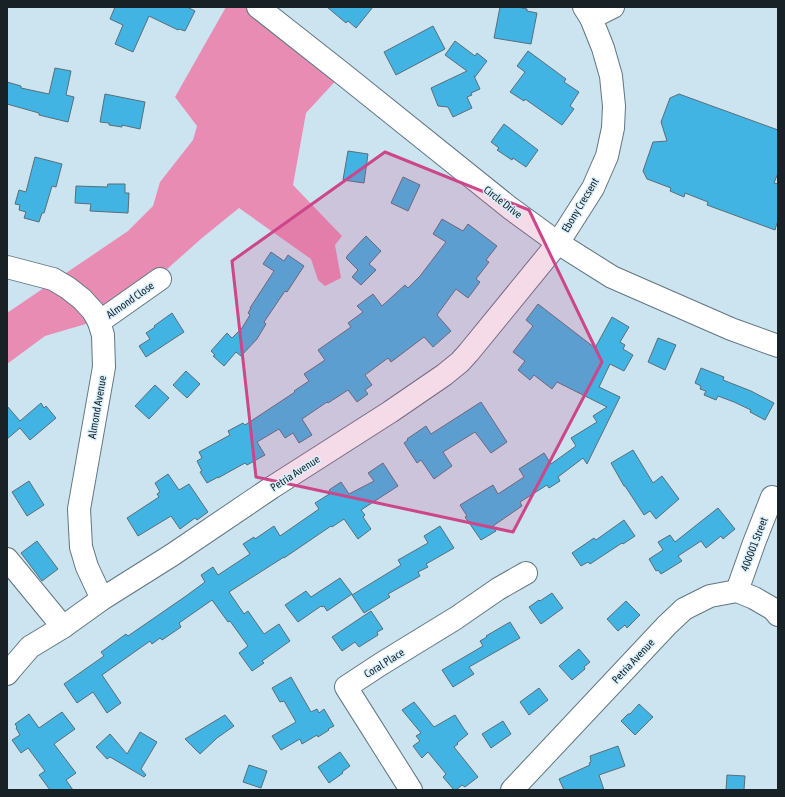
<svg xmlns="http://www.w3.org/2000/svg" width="785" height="797" viewBox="0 0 785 797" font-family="'Asap Condensed',sans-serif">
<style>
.forest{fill:#e98cb4}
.building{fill:#42b4e3;stroke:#596e79}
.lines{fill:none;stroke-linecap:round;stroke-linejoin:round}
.minor-casing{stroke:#617681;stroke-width:24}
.minor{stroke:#fff;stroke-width:22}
.marked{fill:#cc4689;fill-opacity:0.2;stroke:#cc4689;stroke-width:3;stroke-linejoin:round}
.labels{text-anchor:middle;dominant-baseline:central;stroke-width:3;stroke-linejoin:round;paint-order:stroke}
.street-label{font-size:11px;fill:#182125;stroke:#d9f1fd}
</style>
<rect width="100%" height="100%" fill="#cce4f0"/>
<!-- forest -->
<polygon class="forest" points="226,7 257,7 342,74 306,113 293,185 342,236 335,245 341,278 325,286 318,280 311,259 239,208 202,238 157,278 96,321 45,336 7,364 7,313 128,231 153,206 160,182 193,140 197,126 175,97"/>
<!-- building -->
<g class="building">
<polygon points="115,7 187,7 195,11 185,31 179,29 178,30 149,16 133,52 115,44 123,25 110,19"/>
<polygon points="327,7 373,7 356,28 348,21 346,23"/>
<polygon points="500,7 518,7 527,9 527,11 537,13 531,44 494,38"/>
<polygon points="433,26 445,49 396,75 384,52"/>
<polygon points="455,41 475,56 477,53 487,61 475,77 474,76 480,89 471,93 472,95 467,97 472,108 453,117 448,107 438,106 431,88 467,71 445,55"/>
<polygon points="528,51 566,79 564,82 579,92 570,106 574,109 562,125 525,99 524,101 510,92 525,72 517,66"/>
<polygon points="55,68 71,71 66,95 74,97 68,122 39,115 39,113 7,104 7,82 21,86 21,88 49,94"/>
<polygon points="105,94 145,102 140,129 122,125 122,127 109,125 109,123 100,122"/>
<polygon points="679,94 778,130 778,173 774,183 778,184 778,220 775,230 707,205 708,202 685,193 684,197 670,191 671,188 647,179 643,171 653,142 667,141 661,122 670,98"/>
<polygon points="504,124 538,150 526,167 513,158 512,160 497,150 499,148 491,142"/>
<polygon points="348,151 368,154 364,183 343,180"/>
<polygon points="35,157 62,164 56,187 52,186 44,213 42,213 39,222 24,218 26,212 19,210 20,205 15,204 19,190 26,192"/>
<polygon points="403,177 420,185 408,211 391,203"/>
<polygon points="108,184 125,184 125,193 129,193 128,213 90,211 91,204 75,203 76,186 107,187"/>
<polygon points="442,219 463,231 468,224 497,246 486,260 489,262 476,279 480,282 468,298 456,289 437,315 451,331 433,347 424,337 391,362 388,358 365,375 372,385 365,390 368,394 357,402 348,390 328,403 327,402 302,419 312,435 299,443 293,433 285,438 279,429 257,442 265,455 247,465 245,463 218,478 218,477 207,483 200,472 202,471 197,461 202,458 199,452 230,435 228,431 243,423 245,425 295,392 294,391 309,381 304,374 325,360 318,350 351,327 348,323 363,312 357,306 373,294 382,306 405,285 408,288 420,276 446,242 433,234"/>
<polygon points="366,236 381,251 369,264 376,270 361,285 352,277 358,270 346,258 347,257 347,256"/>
<polygon points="271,252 284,261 288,255 304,266 287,292 285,291 264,322 266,324 257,339 241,356 236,352 224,366 213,356 215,355 211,351 227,333 232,338 242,328 250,315 248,313 251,308 250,308 274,271 263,264"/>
<polygon points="538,304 595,348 612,317 629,327 620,342 625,345 623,349 633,355 624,371 610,364 599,387 620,397 587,464 583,458 558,477 560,481 549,488 547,485 520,502 522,506 493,526 496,531 481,540 465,517 467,516 460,505 493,485 498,494 524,477 519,469 544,453 551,464 576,446 571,438 597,422 593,416 607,407 557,382 552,389 534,375 530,380 518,370 525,361 513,352 533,326 526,320"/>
<polygon points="172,313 184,332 146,357 139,346 150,339 146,333 155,327 154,326"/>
<polygon points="658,338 676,345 665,370 648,362"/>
<polygon points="701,368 724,377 723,380 751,391 774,403 765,420 750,412 751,410 734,402 718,396 716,400 704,395 706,391 700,389 701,386 695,383"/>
<polygon points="186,371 200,384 187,398 173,385"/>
<polygon points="155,385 169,398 149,419 135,406"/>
<polygon points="481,402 507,442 491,453 475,432 443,452 452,466 434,479 421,460 417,463 404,443 408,440 407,439 426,426 431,434"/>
<polygon points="41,403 44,408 46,406 56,418 30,440 20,428 7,439 7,406 20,421"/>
<polygon points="633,450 653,483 662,476 679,499 656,519 650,511 644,515 625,486 624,486 611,463"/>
<polygon points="383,463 398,486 361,510 365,515 363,517 371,529 358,539 344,519 332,527 331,526 284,558 284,557 229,592 244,614 248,611 264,634 279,624 290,641 262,661 264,663 252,671 239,653 248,646 230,621 228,622 212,600 179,623 181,627 162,640 160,638 152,644 150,641 102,675 121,703 107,713 93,692 77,703 64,684 104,656 101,652 126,634 128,636 186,596 205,582 201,575 213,567 218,575 250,554 243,544 254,537 255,539 274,526 280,536 319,509 315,503 331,493 329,490 341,482 349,494 374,481 368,473"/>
<polygon points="168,474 179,490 189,484 208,512 197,520 195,518 180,529 171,516 138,536 127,518 159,497 157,494 160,492 155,483"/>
<polygon points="29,481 44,505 27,516 12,492"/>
<polygon points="718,508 735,529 723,539 721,536 706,548 701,541 678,556 682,561 661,574 658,570 656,571 649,559 663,550 658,542 670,535 675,542"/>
<polygon points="624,520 635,536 623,544 622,543 590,564 588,562 581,566 572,553 594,538 596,540"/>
<polygon points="440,526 454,548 426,564 428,567 418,572 420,576 388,594 390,597 364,613 352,595 401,565 398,560 428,543 424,536"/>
<polygon points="37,541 58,569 42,581 21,553"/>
<polygon points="340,578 352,594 327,611 324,606 322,607 321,606 298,622 285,605 306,591 311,597"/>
<polygon points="552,593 563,608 541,624 529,607 539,600 540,601"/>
<polygon points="626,601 640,615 627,628 625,625 618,631 607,619"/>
<polygon points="371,611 383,629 377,632 378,635 359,647 355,642 342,651 332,637"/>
<polygon points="510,622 520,638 469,667 474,674 453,687 442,670 483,646 480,641 487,637 486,636"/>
<polygon points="579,649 590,662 584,667 585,669 572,680 559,666"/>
<polygon points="291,677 311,712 317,709 319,713 324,709 334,726 328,729 329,730 318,737 317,735 302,744 300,739 281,750 272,736 296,722 284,701 280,702 272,688"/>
<polygon points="539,688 548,700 529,715 520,702"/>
<polygon points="414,702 434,727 455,715 464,729 468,734 457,743 458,744 454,747 478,777 465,787 462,785 456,790 454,790 443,777 446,774 428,752 422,758 413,746 420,741 416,736 421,733 402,710"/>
<polygon points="639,704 653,717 635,735 621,721 628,714 630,714"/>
<polygon points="62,712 75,729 54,744 76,773 66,780 73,790 50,790 39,775 45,771 28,748 21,753 12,740 20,735 16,728 17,727 15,724 29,714 39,728"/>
<polygon points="225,715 234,726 217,738 200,754 185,739"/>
<polygon points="503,721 511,734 491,748 482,734"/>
<polygon points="140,732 157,742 141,769 146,775 144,777 110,757 107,759 96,747 110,734 127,754"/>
<polygon points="618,746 625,766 599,775 604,790 564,790 559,779 590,765 589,763 591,762 590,756"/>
<polygon points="340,752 350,766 342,772 343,773 329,783 318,767"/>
<polygon points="249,765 267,771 261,788 243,782"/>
<polygon points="727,775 745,776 744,790 726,790"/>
</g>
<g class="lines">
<defs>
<g id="minor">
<polyline points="258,7 343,74 510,208 558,243 612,277 731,329 778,346"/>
<polyline points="591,18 613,7"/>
<polyline points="7,267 53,279 68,288 82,299 93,311 99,322 103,335 104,367 79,509 81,547 87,567 102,599"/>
<polyline points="99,322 160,279"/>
<polyline points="7,559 63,627"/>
<polyline points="737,591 754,543 772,497"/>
<polyline points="7,674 11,669 30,647 63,627 102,599 172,555 271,488 390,412 444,375 460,362 469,352 558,243 593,188 607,156 613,128 614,106 611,76 603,48 591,18 584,7"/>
<polyline points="411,790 346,687 381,664 456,618 498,589 526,573"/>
<polyline points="512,790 667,625 684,609 710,596 737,591 754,598 773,609 778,615"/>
</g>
</defs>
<!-- minor casing -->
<use href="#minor" class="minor-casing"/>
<!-- minor -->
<use href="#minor" class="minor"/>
</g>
<!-- marked area -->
<path class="marked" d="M385 152 529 210 602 362 513 532 256 477 232 261Z"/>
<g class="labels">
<!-- street labels -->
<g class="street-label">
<text transform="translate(503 202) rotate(38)">Circle Drive</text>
<text transform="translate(580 205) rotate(-59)">Ebony Crecsent</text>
<text transform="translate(130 300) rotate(-35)">Almond Close</text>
<text transform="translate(97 407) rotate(-80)">Almond Avenue</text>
<text transform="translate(295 473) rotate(-33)">Petria Avenue</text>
<text transform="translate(754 544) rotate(-69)">400001 Street</text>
<text transform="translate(633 661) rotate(-47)">Petria Avenue</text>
<text transform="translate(384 663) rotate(-32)">Coral Place</text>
</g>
</g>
<!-- border -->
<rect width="785" height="797" fill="none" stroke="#182125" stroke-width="16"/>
</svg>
